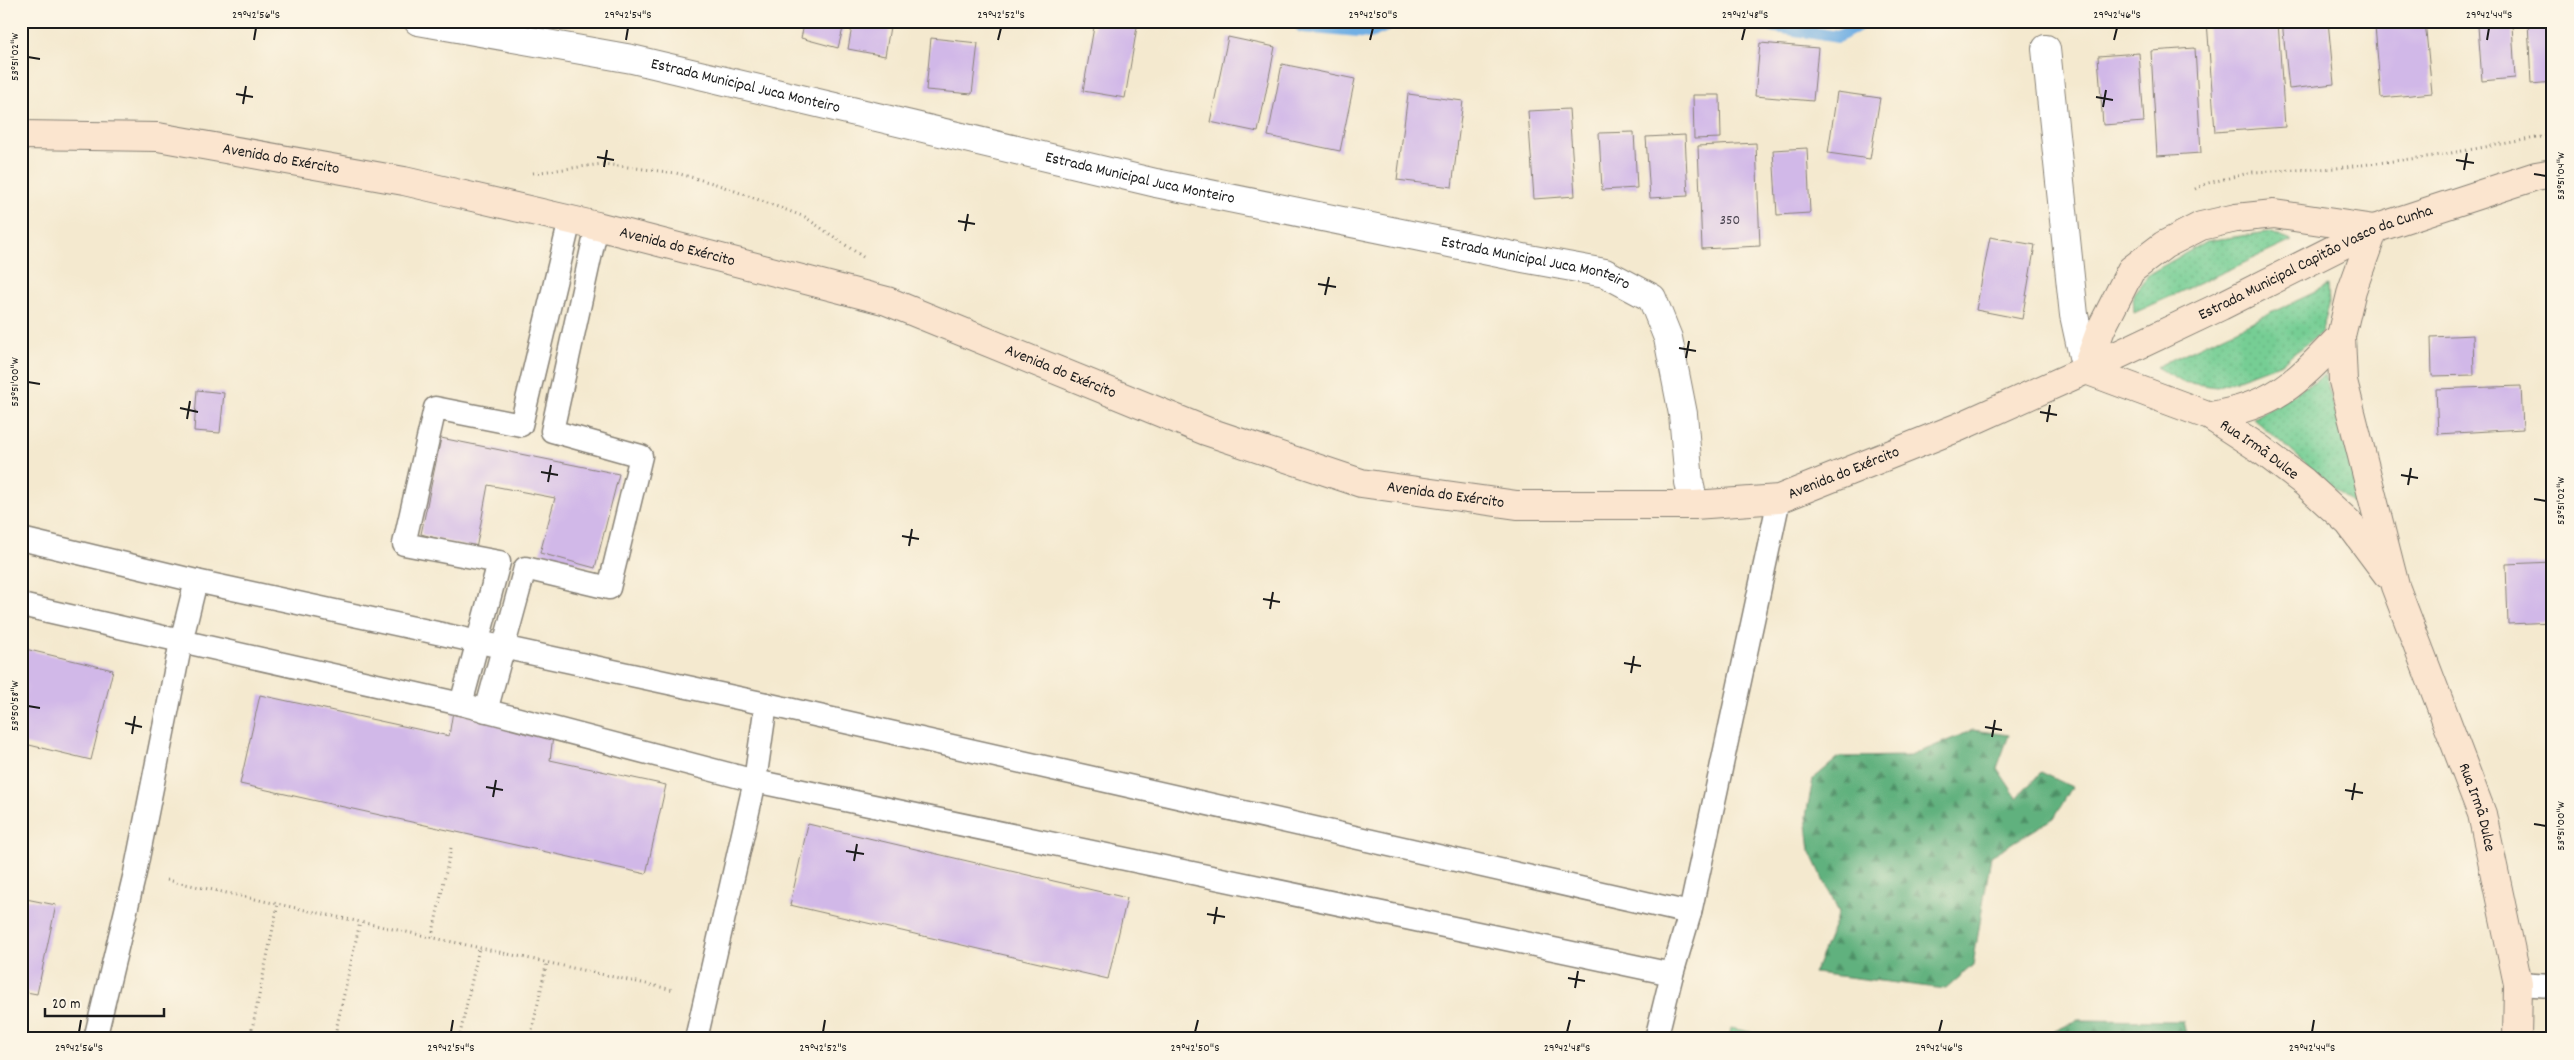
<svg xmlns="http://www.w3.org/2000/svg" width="2574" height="1060" viewBox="0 0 2574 1060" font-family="Dekko,sans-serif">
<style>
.green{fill:url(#green-dots);stroke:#497558}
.forest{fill:url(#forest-firs);stroke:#3e664d}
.pitch{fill:#76ce94;stroke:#497558}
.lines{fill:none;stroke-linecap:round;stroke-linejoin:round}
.stream{stroke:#71afe3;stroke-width:12}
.building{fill:#d1b8e8}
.lane-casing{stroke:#888276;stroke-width:25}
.street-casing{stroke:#888276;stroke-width:30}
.secondary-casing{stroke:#888276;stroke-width:30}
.path{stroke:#888276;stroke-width:3;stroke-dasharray:1 4;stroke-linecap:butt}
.lane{stroke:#fff;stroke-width:22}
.street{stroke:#fff;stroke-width:28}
.secondary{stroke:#fbe5cf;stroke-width:28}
.ticks{fill:none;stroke:#1c1c1c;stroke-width:2}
.labels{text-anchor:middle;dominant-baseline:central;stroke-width:4;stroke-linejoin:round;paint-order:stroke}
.number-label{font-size:14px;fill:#49434f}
.street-label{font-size:16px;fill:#1c1c1c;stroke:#fcf5e5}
.neatline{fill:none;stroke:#1c1c1c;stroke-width:2}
.ticks-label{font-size:12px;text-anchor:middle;fill:#1c1c1c}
</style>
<defs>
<pattern id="green-dots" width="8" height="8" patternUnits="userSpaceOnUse" patternTransform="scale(1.25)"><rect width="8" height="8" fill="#76ce94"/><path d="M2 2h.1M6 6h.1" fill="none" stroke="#66b07f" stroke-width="1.8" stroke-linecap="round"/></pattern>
<pattern id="forest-firs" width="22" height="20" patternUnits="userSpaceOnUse" patternTransform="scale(1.25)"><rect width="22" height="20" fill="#60b17e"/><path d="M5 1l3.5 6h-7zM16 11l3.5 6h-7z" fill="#4e8f66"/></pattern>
</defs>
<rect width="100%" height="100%" fill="#fcf5e5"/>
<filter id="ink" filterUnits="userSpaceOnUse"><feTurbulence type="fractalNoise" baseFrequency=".02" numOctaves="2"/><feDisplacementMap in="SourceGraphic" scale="10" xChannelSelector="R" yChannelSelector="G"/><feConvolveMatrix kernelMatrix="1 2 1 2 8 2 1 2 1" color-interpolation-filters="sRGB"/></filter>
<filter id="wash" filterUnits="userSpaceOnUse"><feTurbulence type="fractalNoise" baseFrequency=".0096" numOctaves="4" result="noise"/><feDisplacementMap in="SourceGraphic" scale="20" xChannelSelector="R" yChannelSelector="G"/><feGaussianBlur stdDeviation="1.12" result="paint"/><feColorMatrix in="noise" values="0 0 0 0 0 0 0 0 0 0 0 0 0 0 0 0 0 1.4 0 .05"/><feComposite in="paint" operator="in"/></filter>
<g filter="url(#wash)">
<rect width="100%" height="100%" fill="#f4e9cf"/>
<!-- green -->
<g class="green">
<polygon points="2268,232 2292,241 2134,313 2133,294 2149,274 2207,241"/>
<polygon points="2328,286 2329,306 2321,333 2282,363 2217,387 2182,382 2156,367"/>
<polygon points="2325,375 2364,514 2253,418"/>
</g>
<!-- forest -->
<g class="forest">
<polygon points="1973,730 2009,735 1997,768 2017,798 2041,772 2072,787 2054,818 1991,856 1973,965 1946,989 1814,973 1839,913 1810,850 1806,816 1813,779 1839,757 1910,756"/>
<polygon points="2078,1020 2183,1021 2187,1039 2038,1039"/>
</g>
<!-- pitch -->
<polygon class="pitch" points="1731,1028 1781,1039 1729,1039"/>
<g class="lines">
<!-- stream -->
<g class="stream">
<polyline points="1295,21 1302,27 1370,33 1398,21"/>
<polyline points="1739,21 1838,37 1866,21"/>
</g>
</g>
<g id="blocks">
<!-- building -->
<g class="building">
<polygon points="805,21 845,21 838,48 801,38"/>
<polygon points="853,21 891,21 885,56 848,49"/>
<polygon points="1095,21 1138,21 1125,98 1083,91"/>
<polygon points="2207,21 2278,21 2285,127 2215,132"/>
<polygon points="2282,21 2328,21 2334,84 2289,89"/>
<polygon points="2425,21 2432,93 2381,98 2375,26"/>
<polygon points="2528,21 2553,21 2553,82 2531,84"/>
<polygon points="2512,24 2515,78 2482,81 2478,26"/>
<polygon points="1228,37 1275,47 1258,132 1210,122"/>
<polygon points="931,38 978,43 972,94 926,90"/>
<polygon points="1760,43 1818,48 1813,101 1755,96"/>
<polygon points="2195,48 2201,153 2157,156 2151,51"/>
<polygon points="2139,53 2144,122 2103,125 2098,56"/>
<polygon points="1282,64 1355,79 1340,151 1268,136"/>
<polygon points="1837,92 1880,98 1870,159 1828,153"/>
<polygon points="1408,94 1463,101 1452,187 1397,180"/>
<polygon points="1693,95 1720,95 1721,138 1694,139"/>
<polygon points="1569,109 1575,196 1534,199 1528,111"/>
<polygon points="1634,132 1637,188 1602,190 1599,133"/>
<polygon points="1685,135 1688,196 1650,198 1646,137"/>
<polygon points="1756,143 1760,246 1702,249 1698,146"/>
<polygon points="1807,148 1810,213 1777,215 1773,150"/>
<polygon points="1990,237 2035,245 2022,319 1976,310"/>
<polygon points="2473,335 2474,375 2432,376 2431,337"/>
<polygon points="2521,386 2523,429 2438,434 2436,389"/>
<polygon points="197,390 224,393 220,433 194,431"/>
<polygon points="441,438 619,474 595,568 540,553 555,498 488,485 476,549 421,534"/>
<polygon points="2553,562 2553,622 2508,624 2506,564"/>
<polygon points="21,648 113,670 91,760 21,743"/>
<polygon points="260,695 449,736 453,711 553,736 550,760 666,785 646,874 240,784"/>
<polygon points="808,824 1127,898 1108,979 790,905"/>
<polygon points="21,898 56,905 37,994 21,991"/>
</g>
</g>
</g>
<g filter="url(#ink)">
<use href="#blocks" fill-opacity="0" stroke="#888276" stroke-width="1"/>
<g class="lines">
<defs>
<g id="lane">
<polyline points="21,539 196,581 766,704 1690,913"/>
<polyline points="21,605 461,704 755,781 1672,974"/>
<polyline points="461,704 499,562 404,544 435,408 521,425 570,220"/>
<polyline points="486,711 525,568 609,588 641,456 552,431 597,226"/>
<polyline points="2518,984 2553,986"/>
<polyline points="95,1039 135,873 181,642 196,581"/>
<polyline points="696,1039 755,781 766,704"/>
<polyline points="1656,1039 1672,974 1690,913 1779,499"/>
</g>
<g id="street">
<path id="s1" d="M418 21 632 59 1156 183 1523 258 1605 273 1652 298 1668 338 1683 414 1689 482 1694 505"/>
<polyline points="2046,49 2074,315 2086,370"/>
</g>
<g id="secondary">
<path id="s2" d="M21 135 158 137 404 181 597 226 887 301 1206 431 1361 483 1517 505H1694L1779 499 1959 427 2086 370 2221 306 2374 229 2536 176 2553 173"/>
<path id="s3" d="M2374 229 2352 290 2341 336 2343 381 2395 586 2482 814 2518 984 2517 1039"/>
<path id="s4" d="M2086 370 2210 416 2259 448 2304 482 2349 523 2387 574"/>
<polyline points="2086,370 2101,329 2131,270 2164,245 2201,226 2236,218 2274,214 2374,229"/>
<path d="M2210 416C2275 406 2297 382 2341 336"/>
</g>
</defs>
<!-- lane casing -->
<use href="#lane" class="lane-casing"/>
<!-- street casing -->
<use href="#street" class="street-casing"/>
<!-- secondary casing -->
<use href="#secondary" class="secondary-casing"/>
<!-- path -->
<g class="path">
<polyline points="533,173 603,164 676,173 716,184 805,217 863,257"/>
<polyline points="2195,189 2208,183 2253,172 2337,168 2434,156 2553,135"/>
<polyline points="167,880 674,990"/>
<polyline points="432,937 451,848"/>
<polyline points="250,1039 278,904"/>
<polyline points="334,1039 360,922"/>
<polyline points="459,1039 479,948"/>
<polyline points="530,1039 547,962"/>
</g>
<!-- lane -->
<use href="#lane" class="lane"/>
<!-- street -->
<use href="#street" class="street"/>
<!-- secondary -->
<use href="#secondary" class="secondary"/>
</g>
</g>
<!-- ticks -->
<path class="ticks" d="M254 40 256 28M626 40 628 28M998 40 1001 28M1370 40 1373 28M1742 40 1745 28M2114 40 2117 28M2487 40 2489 28M28 57 40 59M236 94 253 97M2096 97 2113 100M243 104 246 86M2103 107 2106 90M597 157 614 160M2456 160 2474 163M604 167 607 150M2464 170 2467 153M2534 174 2546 176M958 221 975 224M965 231 968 214M1318 284 1336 287M1325 295 1329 277M1679 348 1696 351M1686 358 1689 341M28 382 40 384M180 408 198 412M2040 412 2057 415M187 419 190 401M2047 422 2050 405M541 472 558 475M2401 475 2418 478M548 482 551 465M2408 485 2411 468M2534 499 2546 501M902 536 919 539M909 546 912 529M1263 599 1280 602M1270 609 1273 592M1624 663 1641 666M1631 673 1634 656M28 706 40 708M125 723 142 727M1985 727 2002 730M132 734 135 716M1992 737 1995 720M486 787 503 790M2345 790 2363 793M493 797 496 780M2352 800 2355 783M2534 824 2546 826M846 851 864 854M854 861 857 844M1207 914 1225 917M1214 924 1217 907M1568 978 1585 981M1575 988 1578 971M79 1032 81 1020M451 1032 453 1020M823 1032 825 1020M1195 1032 1198 1020M1567 1032 1570 1020M1939 1032 1942 1020M2312 1032 2314 1020"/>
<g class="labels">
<!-- number labels -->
<g class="number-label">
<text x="1730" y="221">350</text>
</g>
<!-- street labels -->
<g class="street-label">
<text stroke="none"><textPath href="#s1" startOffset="334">Estrada Municipal Juca Monteiro</textPath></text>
<text stroke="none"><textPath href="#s2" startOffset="262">Avenida do Exército</textPath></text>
<text stroke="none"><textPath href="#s1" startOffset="739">Estrada Municipal Juca Monteiro</textPath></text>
<text stroke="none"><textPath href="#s2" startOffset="668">Avenida do Exército</textPath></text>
<text stroke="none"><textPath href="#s2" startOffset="2399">Estrada Municipal Capitão Vasco da Cunha</textPath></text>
<text stroke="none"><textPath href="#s1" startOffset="1144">Estrada Municipal Juca Monteiro</textPath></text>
<text stroke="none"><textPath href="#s2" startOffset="1072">Avenida do Exército</textPath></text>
<text stroke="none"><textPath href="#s4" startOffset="192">Rua Irmã Dulce</textPath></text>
<text stroke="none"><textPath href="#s2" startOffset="1882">Avenida do Exército</textPath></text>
<text stroke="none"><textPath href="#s2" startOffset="1478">Avenida do Exército</textPath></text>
<text stroke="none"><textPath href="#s3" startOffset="605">Rua Irmã Dulce</textPath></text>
</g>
</g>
<!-- margin -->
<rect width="2574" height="1060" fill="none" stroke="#fcf5e5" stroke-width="55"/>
<!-- scale -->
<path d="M45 1008v8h119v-8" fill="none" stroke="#1c1c1c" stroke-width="2.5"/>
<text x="52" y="1008" font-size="15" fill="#1c1c1c" stroke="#fcf5e5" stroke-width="4" paint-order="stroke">20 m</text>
<rect x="28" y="28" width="2518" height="1004" class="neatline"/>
<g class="ticks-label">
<text x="256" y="18">29°42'56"S</text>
<text x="628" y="18">29°42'54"S</text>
<text x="1001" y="18">29°42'52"S</text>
<text x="1373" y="18">29°42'50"S</text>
<text x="1745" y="18">29°42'48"S</text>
<text x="2117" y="18">29°42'46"S</text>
<text x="2489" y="18">29°42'44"S</text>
<text transform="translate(14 57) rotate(-90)" y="4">53°51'02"W</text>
<text transform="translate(2560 176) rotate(-90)" y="4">53°51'04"W</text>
<text transform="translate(14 382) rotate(-90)" y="4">53°51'00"W</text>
<text transform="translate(2560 501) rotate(-90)" y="4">53°51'02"W</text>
<text transform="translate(14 706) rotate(-90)" y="4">53°50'58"W</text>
<text transform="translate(2560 826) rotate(-90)" y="4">53°51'00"W</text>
<text x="79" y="1051">29°42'56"S</text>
<text x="451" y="1051">29°42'54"S</text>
<text x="823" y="1051">29°42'52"S</text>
<text x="1195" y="1051">29°42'50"S</text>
<text x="1567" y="1051">29°42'48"S</text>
<text x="1939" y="1051">29°42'46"S</text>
<text x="2312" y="1051">29°42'44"S</text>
</g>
</svg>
